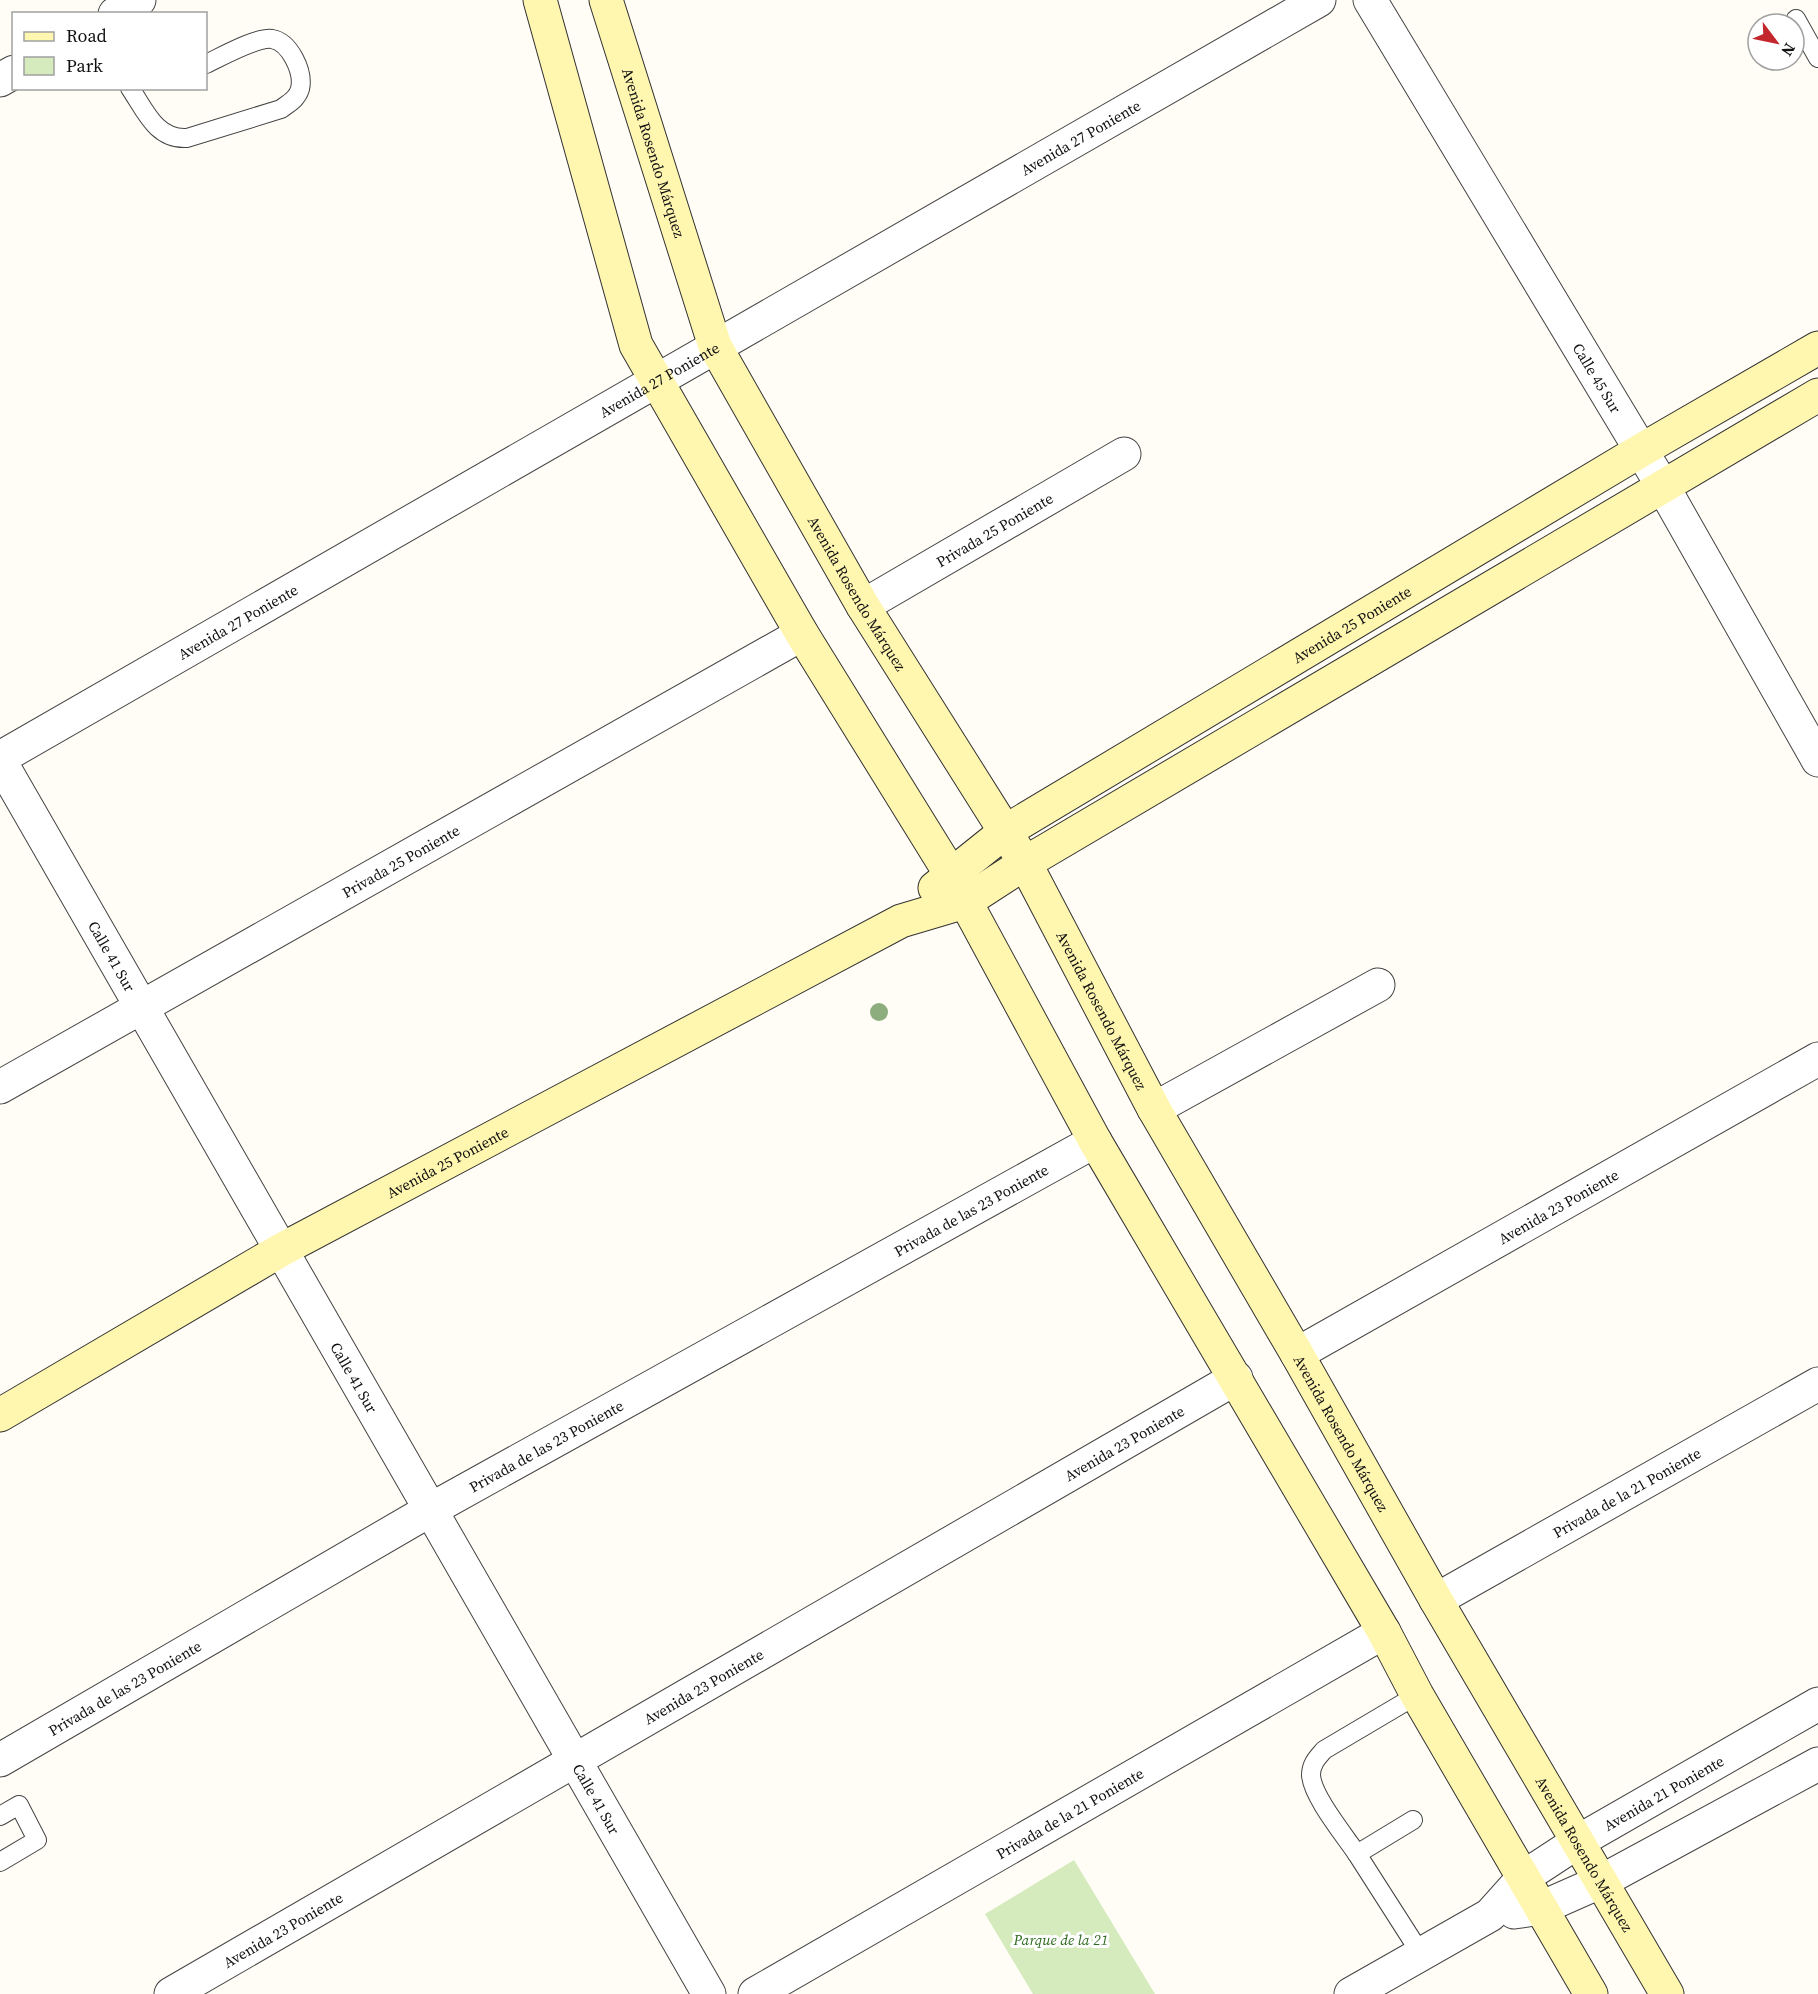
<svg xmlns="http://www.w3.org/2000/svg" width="1818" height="1994" viewBox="0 0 1818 1994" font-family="'Source Serif 4',serif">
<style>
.green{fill:#d5ebbd}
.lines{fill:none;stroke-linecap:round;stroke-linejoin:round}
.service-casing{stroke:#444;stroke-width:20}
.minor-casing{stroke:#444;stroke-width:35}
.secondary-casing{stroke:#333;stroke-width:35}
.service{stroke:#fff;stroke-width:18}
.minor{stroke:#fff;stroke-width:33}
.secondary{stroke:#fff6b0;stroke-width:33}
.tree{fill:#8dad7f}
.labels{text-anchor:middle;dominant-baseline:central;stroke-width:6;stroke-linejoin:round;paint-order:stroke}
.street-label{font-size:15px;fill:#111;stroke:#fff}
.park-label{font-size:15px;font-style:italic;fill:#2f6b1f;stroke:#fff}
</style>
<rect width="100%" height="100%" fill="#fffdf5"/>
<!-- green -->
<polygon class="green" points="1074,1860 1155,1994 1033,1994 985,1914"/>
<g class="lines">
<defs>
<g id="service">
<polyline points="1796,19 1818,58"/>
<path d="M130 88C145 110 156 140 187 138L281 109C289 103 297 99 300 89 304 72 290 42 272 39 256 37 221 57 206 64"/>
<polyline points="0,1816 19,1805 37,1840 0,1862"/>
<path d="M1413 1820 1357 1854C1345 1836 1312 1796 1311 1775 1311 1764 1317 1758 1324 1750L1417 1695"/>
<polyline points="1357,1854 1421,1954"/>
</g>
<g id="minor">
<path id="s1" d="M1370 0 1662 485 1818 760"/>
<polyline points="115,14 139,0"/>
<polyline points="0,80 14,72"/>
<path id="s2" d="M863 606 1124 454"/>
<path id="s3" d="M0 758 1319 0"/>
<path id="s4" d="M0 761 709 1994"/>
<path id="s5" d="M0 1087 802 634"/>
<polyline points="1154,1109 1378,985"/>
<path id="s6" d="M1297 1354 1818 1059"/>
<path id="s7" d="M1436 1600 1818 1384"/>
<path id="s8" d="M0 1760 430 1510 1095 1141"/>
<polyline points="1514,1912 1541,1908 1602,1881 1818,1764"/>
<path id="s9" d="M171 1994 1236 1378"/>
<path id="s10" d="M755 1994 1384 1632"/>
<path id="s11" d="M1351 1994 1490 1915 1524 1877 1579 1841 1818 1704"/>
</g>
<g id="secondary">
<polyline points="540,0 636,345 802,634 950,873 1095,1141 1384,1632 1417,1695 1591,1994"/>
<path id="s12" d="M606 0 715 346 863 606 1025 863 1154 1109 1297 1354 1436 1600 1667 1994"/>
<path id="s13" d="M935 888 1006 831 1640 451 1818 348"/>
<path id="s14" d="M0 1415 281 1250 901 921 965 902 1025 863 1818 395"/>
</g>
</defs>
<!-- service casing -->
<use href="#service" class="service-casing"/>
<!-- minor casing -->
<use href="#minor" class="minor-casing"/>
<!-- secondary casing -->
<use href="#secondary" class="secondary-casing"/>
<!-- service -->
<use href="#service" class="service"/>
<!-- minor -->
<use href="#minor" class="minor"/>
<!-- secondary -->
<use href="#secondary" class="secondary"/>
</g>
<!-- trees -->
<circle class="tree" cx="879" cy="1012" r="9"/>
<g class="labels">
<!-- street labels -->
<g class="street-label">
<text stroke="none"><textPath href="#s3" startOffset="1246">Avenida 27 Poniente</textPath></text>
<text stroke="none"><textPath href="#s12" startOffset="160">Avenida Rosendo Márquez</textPath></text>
<text stroke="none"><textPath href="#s1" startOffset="441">Calle 45 Sur</textPath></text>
<text stroke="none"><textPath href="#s3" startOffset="760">Avenida 27 Poniente</textPath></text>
<text stroke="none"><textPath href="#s2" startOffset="152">Privada 25 Poniente</textPath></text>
<text stroke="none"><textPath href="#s12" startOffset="648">Avenida Rosendo Márquez</textPath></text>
<text stroke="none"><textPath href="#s3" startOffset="274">Avenida 27 Poniente</textPath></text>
<text stroke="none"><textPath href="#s13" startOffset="494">Avenida 25 Poniente</textPath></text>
<text stroke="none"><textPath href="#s5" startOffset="460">Privada 25 Poniente</textPath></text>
<text stroke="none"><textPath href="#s4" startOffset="225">Calle 41 Sur</textPath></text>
<text stroke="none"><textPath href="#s12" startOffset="1132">Avenida Rosendo Márquez</textPath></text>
<text stroke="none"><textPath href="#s14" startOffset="514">Avenida 25 Poniente</textPath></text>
<text stroke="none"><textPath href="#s6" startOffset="300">Avenida 23 Poniente</textPath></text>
<text stroke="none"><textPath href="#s8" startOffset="1116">Privada de las 23 Poniente</textPath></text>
<text stroke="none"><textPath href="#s4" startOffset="711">Calle 41 Sur</textPath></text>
<text stroke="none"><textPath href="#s12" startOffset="1618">Avenida Rosendo Márquez</textPath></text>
<text stroke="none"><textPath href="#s9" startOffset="1101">Avenida 23 Poniente</textPath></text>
<text stroke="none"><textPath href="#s8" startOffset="630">Privada de las 23 Poniente</textPath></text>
<text stroke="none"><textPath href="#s7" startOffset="219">Privada de la 21 Poniente</textPath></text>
<text stroke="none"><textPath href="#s9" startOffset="615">Avenida 23 Poniente</textPath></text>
<text stroke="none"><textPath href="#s8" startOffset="144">Privada de las 23 Poniente</textPath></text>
<text stroke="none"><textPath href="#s11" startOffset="374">Avenida 21 Poniente</textPath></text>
<text stroke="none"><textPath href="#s4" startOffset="1197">Calle 41 Sur</textPath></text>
<text stroke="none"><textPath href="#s10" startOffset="363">Privada de la 21 Poniente</textPath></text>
<text stroke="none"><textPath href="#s12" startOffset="2104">Avenida Rosendo Márquez</textPath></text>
<text stroke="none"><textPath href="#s9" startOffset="129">Avenida 23 Poniente</textPath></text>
</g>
<!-- park labels -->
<g class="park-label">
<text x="1061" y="1939">Parque de la 21</text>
</g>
</g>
<!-- legend -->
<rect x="12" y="12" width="195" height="78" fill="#ffffff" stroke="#a0a0a0" stroke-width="1.5"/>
<rect x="24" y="32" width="30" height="9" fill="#fff6b0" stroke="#a0a0a0" stroke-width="1.5"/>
<text x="66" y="42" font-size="18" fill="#111111">Road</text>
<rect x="24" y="57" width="30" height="18" fill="#d5ebbd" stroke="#a0a0a0" stroke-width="1.5"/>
<text x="66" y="72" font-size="18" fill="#111111">Park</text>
<!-- north arrow -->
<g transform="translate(1776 42) rotate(122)"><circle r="28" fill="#ffffff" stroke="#a0a0a0" stroke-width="1.5"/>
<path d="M0-4.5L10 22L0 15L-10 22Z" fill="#c4262e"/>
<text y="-9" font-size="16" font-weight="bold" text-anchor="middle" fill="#111111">N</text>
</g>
</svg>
